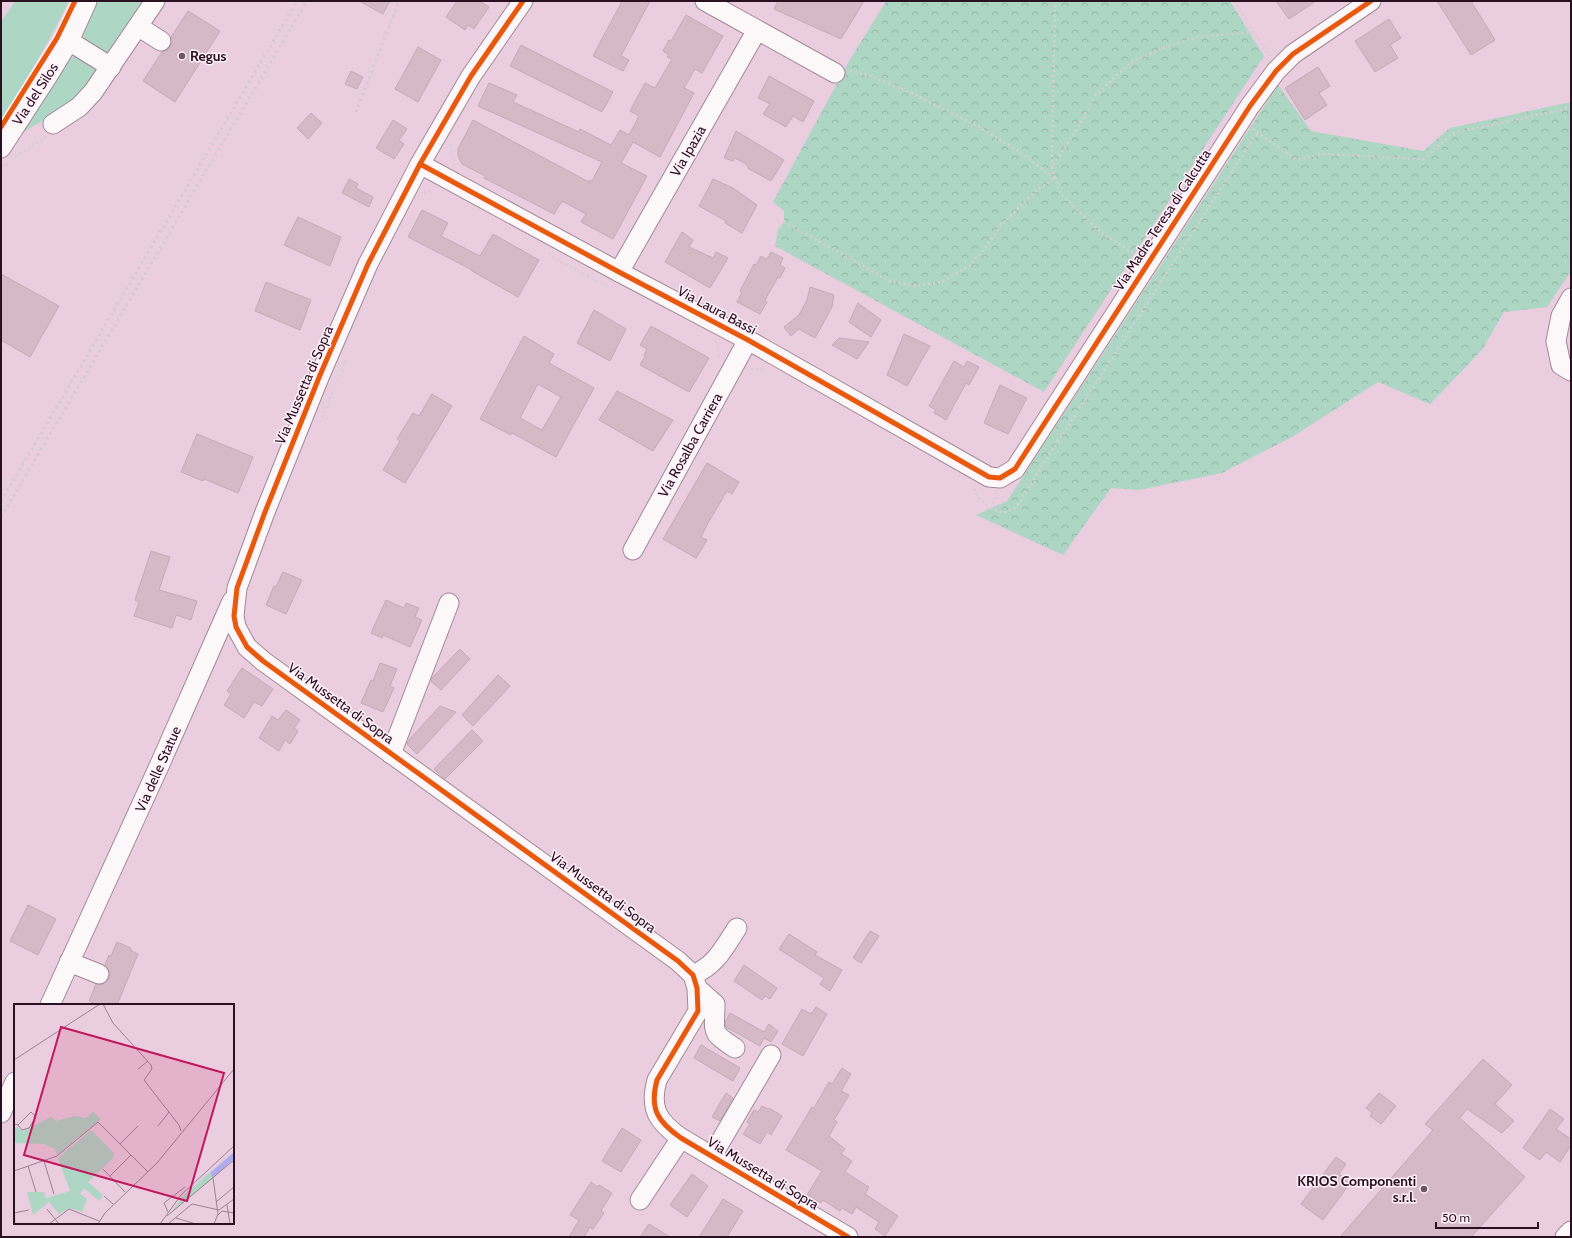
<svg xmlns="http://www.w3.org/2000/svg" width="1572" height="1238" viewBox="0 0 1572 1238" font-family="Cabin,sans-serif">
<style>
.grass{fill:#aed6c4}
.forest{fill:url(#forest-crowns)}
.building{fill:#d6b9c6;stroke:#c6aab7;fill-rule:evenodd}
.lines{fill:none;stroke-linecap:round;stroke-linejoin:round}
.minor-casing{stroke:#a18898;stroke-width:21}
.path{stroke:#d7cfd4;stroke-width:2.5;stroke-dasharray:2 3;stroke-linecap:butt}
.minor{stroke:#fcf8fa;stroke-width:19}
.rail{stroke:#d3cad0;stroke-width:3;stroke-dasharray:2 4;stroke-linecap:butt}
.cycleway-casing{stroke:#fff0f9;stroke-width:8}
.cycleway{stroke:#e8590c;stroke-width:5}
.poi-dot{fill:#6e5364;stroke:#fff0f9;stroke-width:1.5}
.labels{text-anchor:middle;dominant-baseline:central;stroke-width:3;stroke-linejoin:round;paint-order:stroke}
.poi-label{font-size:14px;font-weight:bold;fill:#2a1122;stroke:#fff0f9;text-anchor:start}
.street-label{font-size:14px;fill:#2a1122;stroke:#fff0f9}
.inset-road{fill:none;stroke:#9e8294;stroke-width:1}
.view{fill:#c2185b;fill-opacity:0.15;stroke:#c2185b;stroke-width:2}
.inset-edge{fill:none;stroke:#2a1122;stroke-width:2}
</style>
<defs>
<pattern id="forest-crowns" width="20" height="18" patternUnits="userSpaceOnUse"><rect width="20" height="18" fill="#aed6c4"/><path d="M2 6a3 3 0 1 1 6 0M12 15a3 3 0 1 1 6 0" fill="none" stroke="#96b7a8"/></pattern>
</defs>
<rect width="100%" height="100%" fill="#ebcde0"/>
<!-- grass -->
<g class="grass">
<path d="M15 1H69C49 42 26 81 1 120V22Z"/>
<polygon points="98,1 146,1 111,53 104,52 84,41 83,33"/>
<path d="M73 57C83 57 97 66 98 76L67 106 17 136 69 58Z"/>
</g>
<!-- forest -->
<g class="forest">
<polygon points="886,1 1230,1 1264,56 1044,392 775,246 778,230 784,222 784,211 773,202 848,63"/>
<polygon points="1278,85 1311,131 1423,151 1450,128 1571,102 1571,271 1547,307 1504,312 1482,350 1430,404 1378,382 1292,437 1222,473 1139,490 1111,488 1063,555 976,515 1007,501"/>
</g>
<!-- building -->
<g class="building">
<polygon points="359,1 390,1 383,14"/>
<polygon points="457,1 479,1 489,7 474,29 468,25 465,30 446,17"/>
<polygon points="622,1 650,1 621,56 629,60 623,71 593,56"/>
<polygon points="778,1 864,1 841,39 774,9"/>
<polygon points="1276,1 1316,1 1289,19"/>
<polygon points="1437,1 1471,1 1495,40 1471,55"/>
<polygon points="188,11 220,31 175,102 143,81 162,52 166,51 170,47 172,42 171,37"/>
<polygon points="686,15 723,36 702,73 695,69 684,88 694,93 660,157 633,142 621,163 647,176 613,239 581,222 586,214 562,201 554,214 484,178 485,176 462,164 458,156 458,149 473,120 589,182 590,180 592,181 602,162 478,106 489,83 517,95 513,102 579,132 580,129 611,145 620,130 629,135 639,116 630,111 645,83 655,88 672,59 667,57 669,55 663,51 669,40 671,41"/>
<polygon points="1389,19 1401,38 1390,45 1398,58 1375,72 1355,41"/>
<polygon points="521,45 613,92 602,112 510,66"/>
<polygon points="418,47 441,60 418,102 395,89"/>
<polygon points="1318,67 1330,86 1319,93 1327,105 1305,120 1285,88"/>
<polygon points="351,71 363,77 357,89 345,84"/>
<polygon points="769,76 814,101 803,122 793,116 786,127 763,114 770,104 758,98"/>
<polygon points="311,113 322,123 308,139 297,128"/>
<polygon points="393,120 407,129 399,140 404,144 394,159 376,148"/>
<polygon points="736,131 784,160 771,181 749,169 746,164 735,158 733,161 724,158"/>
<polygon points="349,179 358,184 356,188 373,197 369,207 342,193"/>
<polygon points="713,179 733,188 757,205 742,233 725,223 726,221 699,206"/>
<polygon points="422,210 448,223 441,236 480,256 493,234 539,260 518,297 472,271 472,270 408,237"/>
<polygon points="298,217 341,237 330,266 284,245"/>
<polygon points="682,232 693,240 689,247 713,258 716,252 728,258 710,288 665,262"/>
<polygon points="771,252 783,258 780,265 785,268 780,278 778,277 765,300 767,302 760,314 737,302 742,292 740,291 754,264 756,265 761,256 767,259"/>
<polygon points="1,274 59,306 30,357 1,340"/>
<polygon points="266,282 311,300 300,330 255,311"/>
<polygon points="810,287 834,295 832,307 815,338 799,329 791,336 784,327 799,315 807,300"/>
<polygon points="858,303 881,320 871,337 849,322"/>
<polygon points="594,310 626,329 610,361 577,343"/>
<polygon points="651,326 709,358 689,392 640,365 645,356 644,355 647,349 640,345"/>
<polygon points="904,334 930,346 907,386 887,375"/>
<path d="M524 336 554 354 549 363 594 388 556 457 512 433 511 435 480 419ZM538 384 561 397 542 430 520 418Z"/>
<polygon points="839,338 869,342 857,359 832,345"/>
<polygon points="954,361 964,367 967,361 979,367 969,385 966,383 946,420 934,413 936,410 929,406"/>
<polygon points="1000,385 1027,398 1008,434 984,423"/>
<polygon points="617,391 673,420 653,451 599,420"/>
<polygon points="432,394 452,406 405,483 383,470 400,441 397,439 413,413 419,416"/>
<polygon points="197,434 253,457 238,493 204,479 203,481 181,472"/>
<polygon points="707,463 739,482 732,494 727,491 708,523 701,537 707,540 696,558 663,539"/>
<polygon points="151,551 170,557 159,590 197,601 191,620 176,615 172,628 134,616 139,602 135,600"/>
<polygon points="283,572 302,580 286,614 266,605 274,586 276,587"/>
<polygon points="386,600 404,608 406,603 419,608 415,617 422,620 410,647 383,635 382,638 371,633"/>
<polygon points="460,649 470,659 441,690 431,681 432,678"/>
<polygon points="380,663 397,669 390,686 394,688 383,712 361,703 371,680 373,681"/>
<polygon points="242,668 273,689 262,706 254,702 244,718 224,705 231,694 227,691"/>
<polygon points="498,675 510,686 473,726 462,715"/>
<polygon points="440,706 456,712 417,754 407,744 408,741"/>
<polygon points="286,710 300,720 294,728 298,731 290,744 285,740 279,751 259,738 272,716 278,720"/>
<polygon points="472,730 483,741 445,779 434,769"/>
<polygon points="28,905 56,919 38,955 10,941"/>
<polygon points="870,931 879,936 861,963 853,958"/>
<polygon points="789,934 817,952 815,955 842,970 830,991 820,984 824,978 779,949"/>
<polygon points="117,942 131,948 130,950 138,954 117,1005 98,1005 89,1001 96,984 101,985 105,983 109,978 110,972 105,965 109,955 111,956"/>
<polygon points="744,965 777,988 770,999 765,996 762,1000 734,981"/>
<polygon points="816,1007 827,1014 803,1056 782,1044 802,1009 811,1014"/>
<polygon points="730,1013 764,1032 769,1024 778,1031 771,1042 764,1038 760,1046 726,1027 725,1022"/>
<polygon points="701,1045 740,1068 733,1081 694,1058"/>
<polygon points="1483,1059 1512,1085 1495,1104 1514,1121 1502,1133 1467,1109 1460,1118 1525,1177 1471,1237 1340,1237 1433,1130 1425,1124"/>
<polygon points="842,1068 851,1074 841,1091 849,1095 834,1120 837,1122 829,1136 845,1149 841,1154 852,1161 845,1172 869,1187 865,1194 898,1216 885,1236 875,1229 879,1222 856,1207 852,1214 842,1208 840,1211 823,1200 821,1203 807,1195 822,1171 786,1150 812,1107 814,1108 829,1082 832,1084"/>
<polygon points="726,1093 733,1098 720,1121 712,1117"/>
<polygon points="1379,1093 1396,1106 1381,1124 1370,1116 1372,1113 1366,1108"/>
<polygon points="762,1106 768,1109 769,1108 782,1116 771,1135 767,1132 760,1144 743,1134 750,1124 747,1122 754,1110 758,1112"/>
<polygon points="1550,1109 1564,1119 1556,1129 1571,1139 1571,1145 1560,1162 1546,1152 1540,1160 1523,1148"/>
<polygon points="622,1128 641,1140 621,1172 602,1161"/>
<polygon points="1336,1157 1346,1164 1339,1174 1351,1182 1323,1220 1301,1204"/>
<polygon points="692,1174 708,1186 687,1217 670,1205"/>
<polygon points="591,1182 598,1187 599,1185 612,1193 601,1211 604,1213 593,1229 590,1227 584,1237 569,1237 579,1220 570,1215"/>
<polygon points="723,1199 743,1211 727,1237 699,1237"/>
<polygon points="649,1224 670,1237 640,1237"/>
</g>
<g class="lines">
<defs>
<g id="minor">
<path d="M523 1 471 76 420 164 368 264 320 375 265 512 237 588 234 616 236 627 247 647 263 661 678 961 693 975 697 988 698 1011 657 1080C649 1109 658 1122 681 1138L848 1237"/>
<polyline points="705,1 835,73"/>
<polyline points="139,27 161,41"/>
<polyline points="69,41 111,67"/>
<polyline points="53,124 79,107 93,92 155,1"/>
<polyline points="1,148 49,74 69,41 87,1"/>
<polyline points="420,164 619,272 748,340 989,477 1000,478 1015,469 1250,106 1276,71 1293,54 1371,1"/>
<polyline points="619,272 757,30"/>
<polyline points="1571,298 1561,316 1556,341 1561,365 1571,371"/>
<polyline points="633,550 748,340"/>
<polyline points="391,754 449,603"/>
<polyline points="69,962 99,974"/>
<path d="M693 975C716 965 724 948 737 928"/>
<path d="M697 988 715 1004C715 1033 709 1031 735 1048"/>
<polyline points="50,1005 160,764 232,601"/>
<polyline points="1,1113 15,1082"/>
<polyline points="712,1156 771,1055"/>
<polyline points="640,1200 681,1138"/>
<polyline points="1565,1237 1571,1231"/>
</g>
</defs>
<!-- minor casing -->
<use href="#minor" class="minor-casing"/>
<!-- path -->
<g class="path">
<polyline points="1234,1 1253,32"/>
<polyline points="1253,129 1297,160 1322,154 1423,159 1453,133 1571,108"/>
<polyline points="450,144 456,166"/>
<polyline points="15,157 46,137"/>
<polyline points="1052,167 1055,1"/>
<polyline points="1,169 7,164"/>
<polyline points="424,193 434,190"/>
<polyline points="784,222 890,281 916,286 941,282 969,266 983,251 1002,224 1038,189 1055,178 1018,151 977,126 914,94 870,76 849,70"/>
<polyline points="549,253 552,257 604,285 609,286"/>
<polyline points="1133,253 1103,234 1061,195 1052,167 1080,124 1096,95 1131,62 1169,46 1198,37 1253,32 1270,56"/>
<polyline points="715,341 718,347 719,359"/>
<polyline points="751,369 766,369"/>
<polyline points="320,422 346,360"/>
<polyline points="974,489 980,500 992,508"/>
<polyline points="996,492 992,508 1003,513 1016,507 1253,139 1259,133"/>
</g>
<!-- minor -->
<use href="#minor" class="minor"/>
<!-- rail -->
<g class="rail">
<polyline points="356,112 399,1"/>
<polyline points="1,501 297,1"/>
<polyline points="1,517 307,1"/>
</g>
<defs>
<g id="cycleway">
<path d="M523 1 471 76 420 164 368 264 320 375 265 512 237 588 234 616 236 627 247 647 263 661 678 961 693 975 697 988 698 1011 657 1080C649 1109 658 1122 681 1138L848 1237"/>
<polyline points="1,127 57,38 75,1"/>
<polyline points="420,164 619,272 748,340 989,477 1000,478 1015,469 1250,106 1276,71 1293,54 1371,1"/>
</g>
</defs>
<!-- cycleway casing -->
<use href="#cycleway" class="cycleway-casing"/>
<!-- cycleway -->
<use href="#cycleway" class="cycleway"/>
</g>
<!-- markers -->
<g class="poi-dot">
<circle cx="182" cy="56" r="4"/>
<circle cx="1424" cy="1189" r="4"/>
</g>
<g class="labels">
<!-- poi labels -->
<g class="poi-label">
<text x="190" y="56">Regus</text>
<text x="1416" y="1181" text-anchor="end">KRIOS Componenti<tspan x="1416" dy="16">s.r.l.</tspan></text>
</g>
<!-- street labels -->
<g class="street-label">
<text transform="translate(35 94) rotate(-57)">Via del Silos</text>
<text transform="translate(688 151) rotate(-60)">Via Ipazia</text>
<text transform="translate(1162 220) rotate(-57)">Via Madre Teresa di Calcutta</text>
<text transform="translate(717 310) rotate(28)">Via Laura Bassi</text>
<text transform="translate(304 385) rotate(-67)">Via Mussetta di Sopra</text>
<text transform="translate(690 445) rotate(-61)">Via Rosalba Carriera</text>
<text transform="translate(341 703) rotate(36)">Via Mussetta di Sopra</text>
<text transform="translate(158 769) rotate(-66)">Via delle Statue</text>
<text transform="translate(603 892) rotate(36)">Via Mussetta di Sopra</text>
<text transform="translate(763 1173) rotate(31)">Via Mussetta di Sopra</text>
</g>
</g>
<!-- overview -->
<g transform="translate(14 1004)">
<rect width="220" height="220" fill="#ebcde0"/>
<path d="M220 147 196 169 199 174 157 209 169 192Z" fill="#aed6c4"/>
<path d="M79 108 87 115 43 151 41 145 30 140 0 139V125L3 123 9 127 37 113 42 117 60 112 72 114ZM77 126 100 149 99 154 74 178 89 191 85 197 70 184 66 190 73 195 68 208 56 204 45 210 35 198 19 211 13 188H30L32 194 56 187 44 154Z" fill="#aed6c4"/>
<path d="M220 148V155L199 174 196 169Z" fill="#b0aaf0"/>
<path class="inset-road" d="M89 0 99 19 137 61 138 65 130 76 165 121 167 127M0 56 86 0M124 65 134 57M0 120 4 121 17 108 22 113 15 124 8 126 4 121M144 122 155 108M106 140 124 122M30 157 40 190M14 162 22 188M89 165 111 188M0 167 43 152 84 118 134 168M96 172 117 151M199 174 204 210 200 220M90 192 99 200M202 198 220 183M213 201 216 220M0 205 1 220M33 205 45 220M154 208 150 199 171 183M0 209 15 206M204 211 208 207 220 209M153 212 220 156M162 214 182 220M35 220 55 205 85 217M84 220 91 209 143 159 220 65M146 220 167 191 220 142M154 220 178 200 205 206 220 195"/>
<path class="view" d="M47 23 210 69 173 197 10 151Z"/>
<rect width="220" height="220" class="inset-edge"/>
</g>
<!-- border -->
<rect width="1572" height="1238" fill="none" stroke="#2a1122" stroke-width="4"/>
<!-- scale -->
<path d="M1436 1222v6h102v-6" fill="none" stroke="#2a1122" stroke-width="2"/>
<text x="1442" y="1222" font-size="12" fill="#2a1122" stroke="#fff0f9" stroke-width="3" paint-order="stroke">50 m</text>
</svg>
